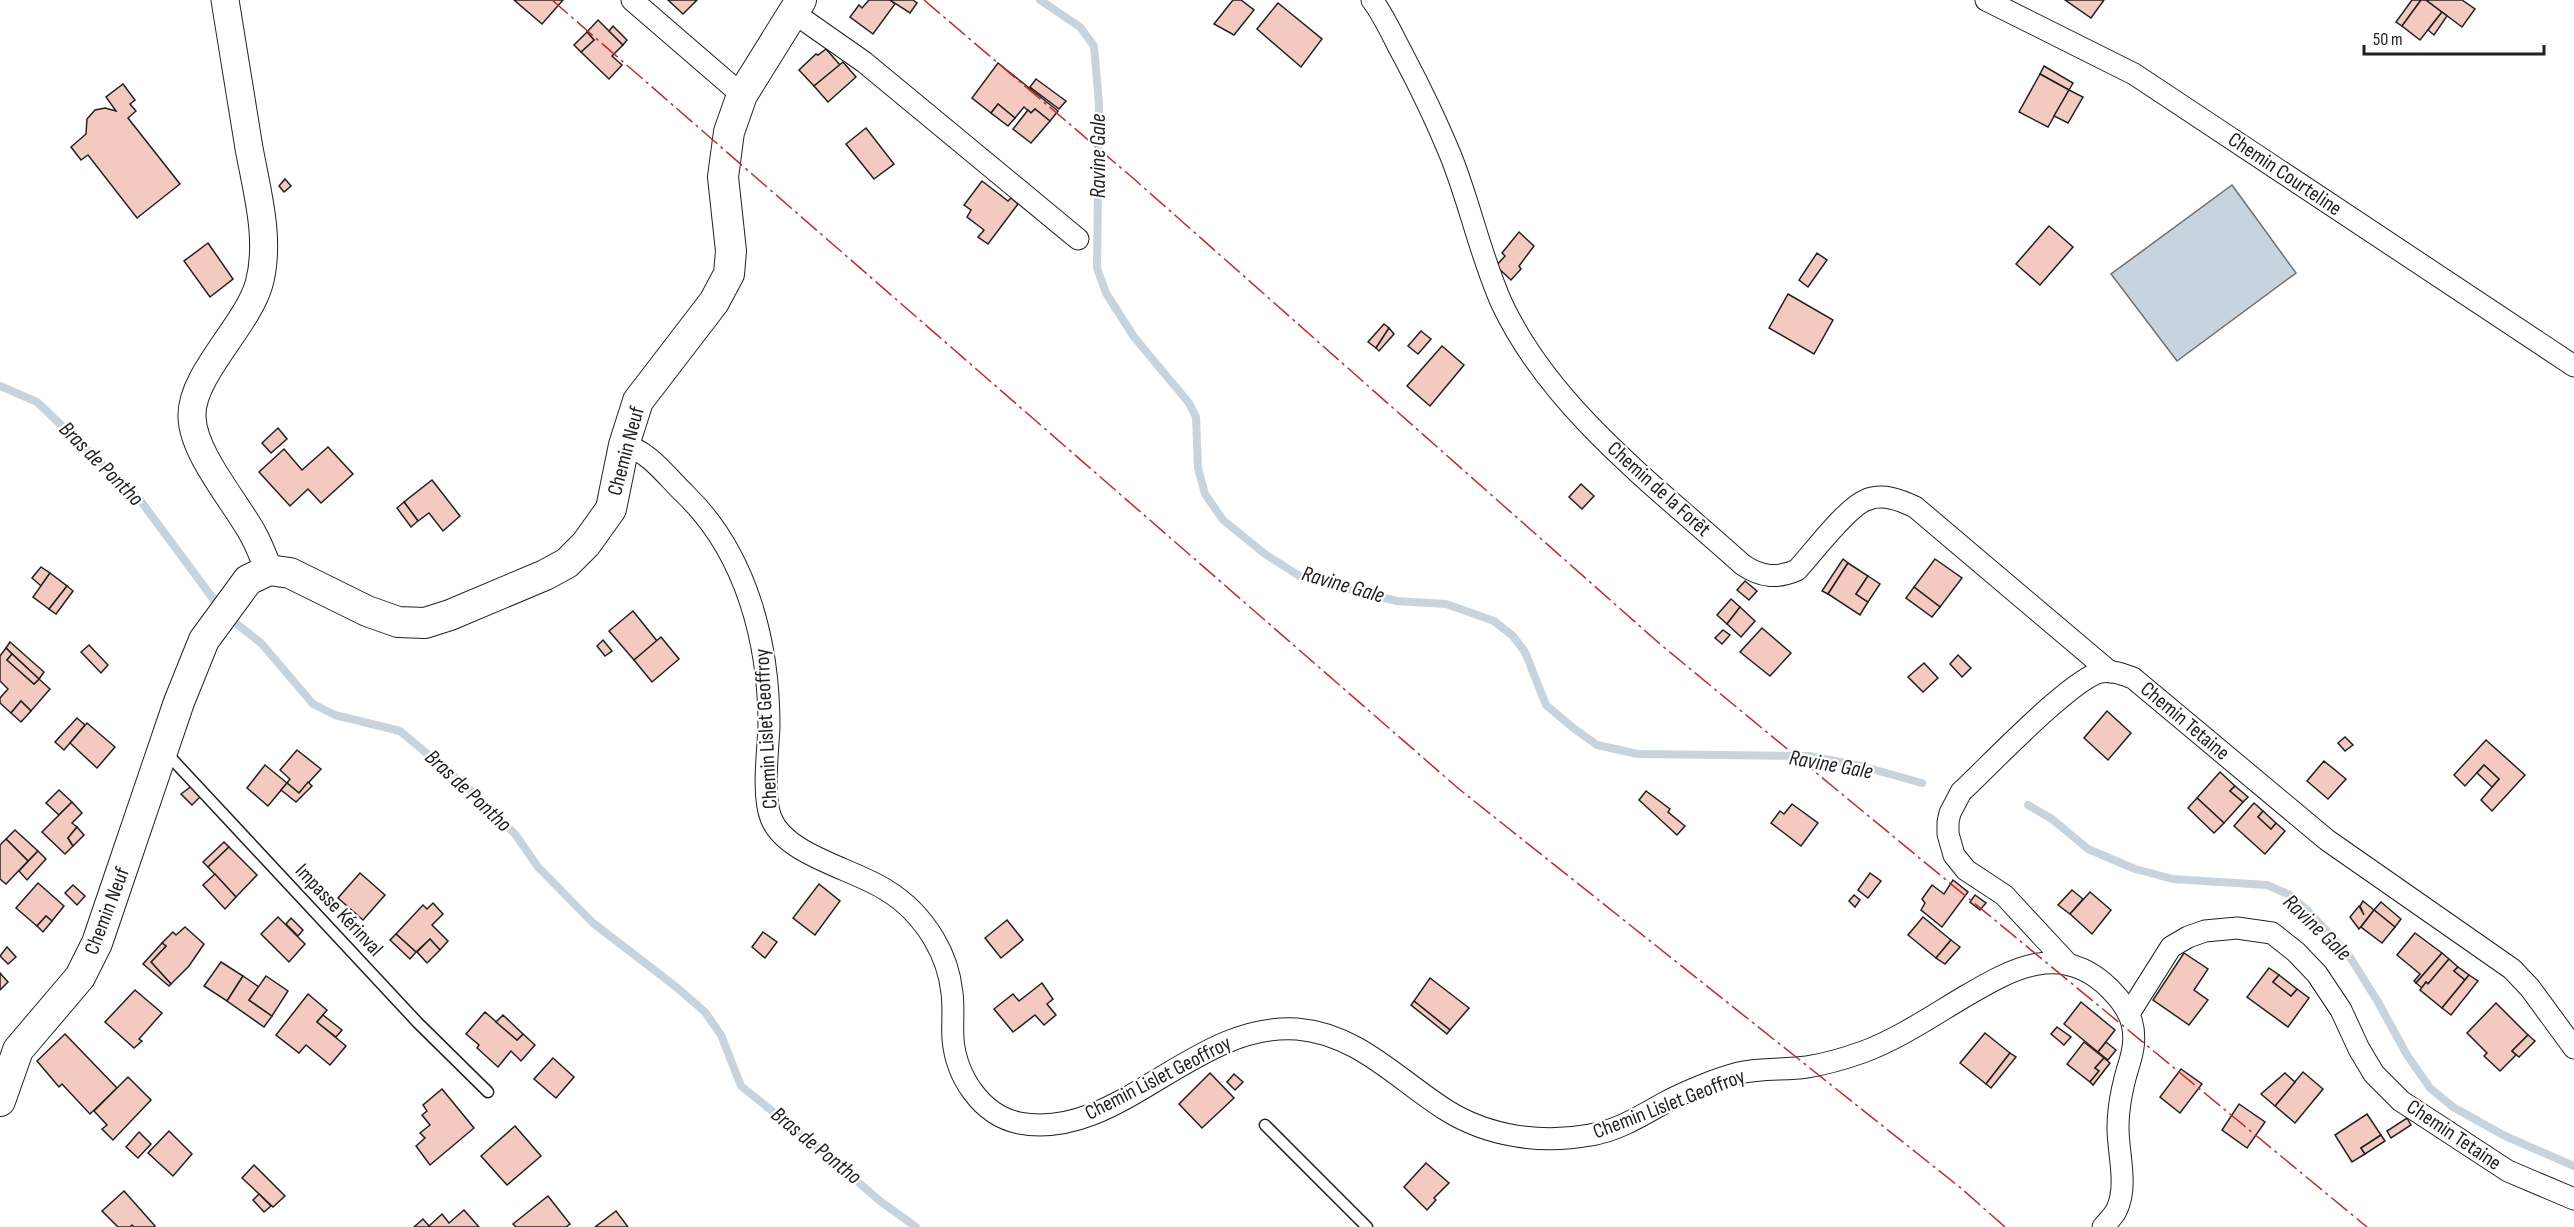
<svg xmlns="http://www.w3.org/2000/svg" width="2574" height="1227" viewBox="0 0 2574 1227" font-family="'Sofia Sans Condensed',sans-serif">
<style>
.water{fill:#c7d3dd;stroke:#6f6f6f;stroke-width:1.5}
.lines{fill:none;stroke-linecap:round;stroke-linejoin:round}
.stream{stroke:#c7d3dd;stroke-width:8}
.building{fill:#f3c9c0;stroke:#222;stroke-width:1.5}
.service-casing{stroke:#222;stroke-width:13}
.minor-casing{stroke:#222;stroke-width:23}
.tertiary-casing{stroke:#222;stroke-width:29}
.secondary-casing{stroke:#222;stroke-width:32}
.service{stroke:#fff;stroke-width:10}
.minor{stroke:#fff;stroke-width:21}
.tertiary{stroke:#fff;stroke-width:27}
.secondary{stroke:#fff;stroke-width:30}
.power{stroke:#c62828;stroke-width:1.5;stroke-dasharray:21 4.5 3 4.5;stroke-linecap:butt}
.labels{text-anchor:middle;dominant-baseline:central;stroke-width:4.5;stroke-linejoin:round;paint-order:stroke}
.street-label{font-size:21px;fill:#222;stroke:#fff}
.water-label{font-size:22px;font-style:italic;fill:#222;stroke:#fff}
</style>
<rect width="100%" height="100%" fill="#fff"/>
<!-- water -->
<polygon class="water" points="2232,185 2296,273 2177,361 2111,274"/>
<g class="lines">
<!-- stream -->
<g class="stream">
<polyline points="1040,0 1080,27 1094,46 1099,104 1097,268 1106,293 1134,337 1189,403 1196,417 1198,468 1205,494 1223,520 1265,554 1301,577 1397,601 1446,604 1494,621 1513,636 1525,652 1546,705 1572,727 1597,745 1638,754 1809,756 1861,766 1922,783"/>
<polyline points="0,386 37,402 140,500 220,608"/>
<polyline points="228,617 261,643 313,704 335,715 400,731 468,788 515,834 538,867 593,923 675,986 705,1012 721,1035 741,1086 827,1155 880,1201 916,1227"/>
<polyline points="2028,805 2052,819 2088,849 2135,869 2173,879 2267,885 2290,895 2308,911 2348,954 2378,1002 2407,1055 2430,1088 2453,1107 2505,1136 2574,1166"/>
</g>
</g>
<!-- building -->
<g class="building">
<polygon points="514,0 563,0 542,24"/>
<polygon points="668,0 697,0 683,14"/>
<polygon points="869,0 890,0 895,4 873,34 850,17 859,5 862,8"/>
<polygon points="890,0 913,0 917,3 910,13"/>
<polygon points="1233,0 1241,0 1254,10 1234,35 1214,24"/>
<polygon points="2065,0 2104,0 2091,18"/>
<polygon points="2412,0 2421,0 2402,26 2396,22"/>
<polygon points="2421,0 2426,0 2442,12 2420,40 2402,26"/>
<polygon points="2426,0 2462,0 2475,9 2462,27"/>
<polygon points="1278,3 1322,39 1301,67 1257,29"/>
<polygon points="2442,12 2447,16 2434,35 2428,30"/>
<polygon points="598,20 623,45 612,56 622,65 609,79 581,52 594,40 587,32"/>
<polygon points="613,26 627,40 623,45 609,31"/>
<polygon points="587,32 594,40 581,52 574,45"/>
<polygon points="826,49 840,65 814,86 799,70 816,54 818,55"/>
<polygon points="843,62 856,77 828,102 814,86"/>
<polygon points="998,63 1058,111 1050,121 1035,109 1031,113 1024,107 1015,118 998,104 991,113 972,98"/>
<polygon points="2044,66 2073,83 2069,90 2040,74"/>
<polygon points="2040,74 2069,90 2048,127 2019,112"/>
<polygon points="1036,79 1066,101 1059,109 1030,87"/>
<polygon points="123,84 135,100 130,104 136,111 128,118 180,184 137,218 88,155 81,160 71,147 86,134 87,119 95,110 105,108 116,111 106,97"/>
<polygon points="2069,90 2083,97 2068,123 2054,116"/>
<polygon points="998,104 1015,118 1008,126 991,113"/>
<polygon points="1035,109 1050,121 1031,143 1013,129 1028,110 1031,113"/>
<polygon points="866,128 894,164 874,179 846,144"/>
<polygon points="285,179 291,186 284,192 279,186"/>
<polygon points="982,181 1008,201 1011,198 1018,204 988,244 978,237 984,230 967,217 971,210 964,205"/>
<polygon points="2049,226 2073,247 2040,285 2016,264"/>
<polygon points="1519,232 1534,246 1519,266 1521,269 1511,280 1496,266 1505,256 1502,253"/>
<polygon points="208,243 233,279 210,297 184,261"/>
<polygon points="1817,253 1827,260 1808,287 1799,280"/>
<polygon points="1788,294 1833,320 1814,354 1769,328"/>
<polygon points="1384,324 1389,328 1376,348 1368,342"/>
<polygon points="1389,328 1394,334 1379,351 1376,348"/>
<polygon points="1421,331 1431,339 1418,354 1408,346"/>
<polygon points="1442,346 1464,365 1430,406 1407,386"/>
<polygon points="278,428 287,439 271,453 262,443"/>
<polygon points="328,447 353,474 321,503 308,489 290,506 259,472 284,449 302,470"/>
<polygon points="432,480 460,516 443,531 429,513 418,521 404,502"/>
<polygon points="1581,484 1594,496 1582,509 1569,497"/>
<polygon points="404,502 418,521 411,527 397,508"/>
<polygon points="1843,559 1848,563 1828,594 1822,591"/>
<polygon points="1935,559 1962,578 1940,607 1914,587"/>
<polygon points="1848,563 1868,576 1856,594 1868,602 1860,615 1828,594"/>
<polygon points="41,567 50,573 41,586 32,578"/>
<polygon points="50,573 67,586 49,609 33,597"/>
<polygon points="1868,576 1880,584 1868,602 1856,594"/>
<polygon points="1745,581 1757,591 1749,600 1737,590"/>
<polygon points="67,586 73,591 56,614 49,609"/>
<polygon points="1914,587 1940,607 1932,617 1906,598"/>
<polygon points="1731,599 1740,607 1727,624 1717,615"/>
<polygon points="1740,607 1755,621 1741,637 1727,624"/>
<polygon points="633,611 657,641 634,660 609,631"/>
<polygon points="1762,628 1791,653 1770,676 1740,652"/>
<polygon points="1723,630 1730,635 1722,644 1715,638"/>
<polygon points="661,637 679,659 652,682 634,660"/>
<polygon points="603,640 612,651 605,656 597,646"/>
<polygon points="10,642 44,672 39,679 6,648"/>
<polygon points="89,645 108,665 101,673 81,652"/>
<polygon points="6,648 12,654 7,660 34,684 39,679 50,689 31,711 21,701 11,713 0,703 0,698 8,689 0,681 0,656"/>
<polygon points="12,654 39,679 34,684 7,660"/>
<polygon points="1958,655 1971,668 1962,677 1950,664"/>
<polygon points="1924,663 1938,678 1923,692 1908,677"/>
<polygon points="21,701 31,711 21,722 11,713"/>
<polygon points="2107,711 2131,733 2108,760 2084,738"/>
<polygon points="77,718 85,725 64,750 55,742"/>
<polygon points="87,723 115,747 97,768 70,743"/>
<polygon points="2345,737 2353,745 2345,751 2338,743"/>
<polygon points="2486,740 2525,775 2492,811 2481,800 2499,779 2484,765 2465,786 2454,775"/>
<polygon points="297,750 321,769 299,793 287,783 290,779 280,770"/>
<polygon points="2324,761 2346,779 2328,799 2307,781"/>
<polygon points="265,765 287,783 268,806 247,788"/>
<polygon points="2484,765 2499,779 2492,787 2477,773"/>
<polygon points="2220,772 2235,786 2230,791 2243,802 2224,823 2197,798"/>
<polygon points="308,782 312,786 296,802 281,790 287,783 299,793"/>
<polygon points="193,785 201,796 192,805 181,794"/>
<polygon points="2235,786 2248,797 2243,802 2230,791"/>
<polygon points="59,790 72,802 59,815 46,803"/>
<polygon points="1646,791 1670,809 1668,812 1685,826 1677,835 1639,800"/>
<polygon points="2197,798 2224,823 2214,833 2188,808"/>
<polygon points="72,802 82,813 72,823 77,827 68,838 73,846 65,854 42,832"/>
<polygon points="2254,803 2263,811 2258,817 2271,829 2276,823 2285,831 2265,854 2234,826"/>
<polygon points="1792,804 1818,823 1801,846 1771,823 1780,811 1784,814"/>
<polygon points="2263,811 2276,823 2271,829 2258,817"/>
<polygon points="77,827 84,835 73,846 68,838"/>
<polygon points="15,830 38,851 28,861 6,839"/>
<polygon points="6,839 28,861 6,884 0,879 0,845"/>
<polygon points="224,842 229,847 208,867 203,862"/>
<polygon points="229,847 257,875 236,897 208,867"/>
<polygon points="38,851 46,859 27,880 19,871"/>
<polygon points="360,873 385,895 363,920 338,898"/>
<polygon points="1870,873 1881,881 1868,898 1858,890"/>
<polygon points="215,874 236,897 225,909 203,885"/>
<polygon points="1953,880 1968,892 1942,927 1921,910 1925,903 1922,899 1932,885 1944,894"/>
<polygon points="38,883 64,906 52,921 46,916 37,926 16,908"/>
<polygon points="819,884 840,901 815,935 793,918"/>
<polygon points="73,885 85,896 77,905 65,893"/>
<polygon points="2072,890 2083,899 2070,914 2058,905"/>
<polygon points="2090,892 2111,910 2092,934 2070,914"/>
<polygon points="1854,895 1860,900 1855,907 1849,901"/>
<polygon points="1975,895 1986,903 1980,910 1970,902"/>
<polygon points="2363,901 2374,910 2359,929 2350,917 2359,906 2364,915 2360,906"/>
<polygon points="2381,902 2401,919 2395,927 2374,910"/>
<polygon points="433,903 443,914 432,925 448,941 440,950 430,939 416,952 396,934 423,905 427,909"/>
<polygon points="2374,910 2395,927 2382,943 2361,927"/>
<polygon points="46,916 52,921 43,932 37,926"/>
<polygon points="278,917 305,944 289,962 261,934"/>
<polygon points="1923,917 1951,940 1936,958 1908,935"/>
<polygon points="291,918 303,930 298,936 286,924"/>
<polygon points="1007,920 1023,940 1001,958 985,938"/>
<polygon points="185,927 204,944 189,966 171,984 151,962 166,946 162,943 173,932 176,935"/>
<polygon points="763,932 777,942 765,958 752,947"/>
<polygon points="2415,933 2442,953 2416,983 2414,981 2420,974 2397,955"/>
<polygon points="396,934 416,952 410,959 390,940"/>
<polygon points="430,939 440,950 427,963 417,952"/>
<polygon points="1951,940 1960,947 1945,964 1936,958"/>
<polygon points="162,943 166,946 151,962 171,984 169,986 143,964"/>
<polygon points="7,947 16,957 8,964 0,956"/>
<polygon points="2184,953 2208,969 2194,990 2208,1000 2189,1025 2153,1000"/>
<polygon points="2442,953 2449,959 2428,984 2426,982 2422,988 2416,983"/>
<polygon points="2449,959 2458,967 2454,971 2465,980 2442,1008 2420,990 2426,982 2428,984"/>
<polygon points="221,962 243,976 227,1001 204,986"/>
<polygon points="2458,967 2469,975 2465,980 2454,971"/>
<polygon points="2269,968 2279,975 2273,982 2291,996 2297,989 2309,998 2288,1027 2247,997"/>
<polygon points="0,973 8,982 0,990"/>
<polygon points="2279,975 2297,989 2291,996 2273,982"/>
<polygon points="2469,975 2478,981 2451,1015 2442,1008"/>
<polygon points="243,976 259,987 249,1000 272,1016 264,1027 227,1001"/>
<polygon points="266,976 288,991 272,1016 249,1000"/>
<polygon points="1430,978 1469,1008 1450,1030 1414,1001"/>
<polygon points="1042,983 1053,999 1047,1004 1056,1015 1044,1025 1035,1015 1013,1032 994,1009 1013,994 1019,1001"/>
<polygon points="135,990 162,1013 139,1039 142,1041 134,1048 105,1022"/>
<polygon points="308,994 327,1010 317,1022 346,1046 330,1065 306,1045 299,1053 276,1035"/>
<polygon points="1414,1001 1450,1030 1447,1034 1411,1005"/>
<polygon points="2081,1002 2115,1030 2098,1052 2064,1024"/>
<polygon points="2496,1003 2528,1035 2512,1051 2516,1055 2500,1071 2484,1056 2487,1053 2467,1033"/>
<polygon points="485,1012 517,1040 523,1034 535,1045 521,1061 511,1051 498,1067 477,1048 479,1045 466,1034"/>
<polygon points="323,1015 342,1030 336,1037 317,1022"/>
<polygon points="503,1015 523,1034 517,1040 496,1022"/>
<polygon points="2057,1027 2071,1037 2064,1045 2051,1034"/>
<polygon points="1985,1033 2010,1053 1986,1084 1960,1063"/>
<polygon points="65,1034 117,1088 90,1114 62,1084 59,1087 37,1061"/>
<polygon points="2528,1035 2535,1041 2519,1057 2512,1051"/>
<polygon points="2084,1042 2104,1058 2095,1068 2099,1071 2090,1082 2067,1064"/>
<polygon points="2106,1042 2116,1050 2108,1060 2098,1052"/>
<polygon points="2010,1053 2016,1057 1991,1088 1986,1084"/>
<polygon points="553,1058 574,1077 556,1098 534,1079"/>
<polygon points="2104,1058 2110,1063 2093,1085 2090,1082 2099,1071 2095,1068"/>
<polygon points="2181,1069 2202,1084 2180,1113 2160,1097"/>
<polygon points="2303,1072 2323,1089 2295,1123 2275,1106"/>
<polygon points="1210,1073 1234,1098 1202,1128 1179,1104"/>
<polygon points="2285,1073 2295,1082 2275,1106 2261,1094"/>
<polygon points="1234,1074 1243,1082 1235,1090 1227,1082"/>
<polygon points="128,1077 151,1100 113,1140 102,1129 107,1125 94,1111"/>
<polygon points="442,1089 474,1128 430,1165 416,1146 425,1138 420,1133 430,1125 422,1115 427,1111 423,1105"/>
<polygon points="2239,1104 2265,1122 2247,1148 2222,1130"/>
<polygon points="2367,1114 2381,1135 2361,1148 2365,1154 2352,1162 2335,1135"/>
<polygon points="2407,1118 2411,1125 2391,1138 2387,1131"/>
<polygon points="515,1126 541,1156 507,1185 481,1156"/>
<polygon points="169,1131 192,1154 173,1176 148,1153"/>
<polygon points="139,1132 151,1144 138,1158 126,1147"/>
<polygon points="2381,1135 2385,1141 2365,1154 2361,1148"/>
<polygon points="1426,1163 1449,1183 1434,1198 1436,1200 1427,1210 1404,1187"/>
<polygon points="254,1165 285,1196 273,1207 242,1178"/>
<polygon points="124,1191 155,1226 154,1227 134,1227 132,1225 130,1227 118,1227 102,1211"/>
<polygon points="259,1194 271,1206 264,1212 253,1200"/>
<polygon points="548,1196 570,1224 566,1227 516,1227 513,1224"/>
<polygon points="464,1210 479,1227 414,1227 423,1219 429,1226 442,1214 449,1223"/>
<polygon points="616,1211 628,1227 595,1227"/>
</g>
<g class="lines">
<defs>
<g id="service">
<polyline points="164,757 172,759 418,1023 488,1092"/>
<polyline points="1265,1125 1367,1227"/>
</g>
<g id="minor">
<polyline points="632,0 742,95"/>
<path d="M1372 0C1385 17 1393 37 1403 55 1420 87 1436 120 1450 154 1470 203 1480 255 1502 304 1552 410 1658 488 1743 565 1761 577 1777 579 1797 570 1812 554 1847 507 1866 500 1883 493 1900 500 1915 507L2110 672"/>
<polyline points="1986,0 2134,74 2574,366"/>
<polyline points="794,13 864,62 1078,239"/>
<path d="M624 445C649 451 667 477 685 494 747 554 769 643 769 726 768 752 762 795 771 818 785 855 854 869 886 890 906 902 922 919 934 939 943 954 950 974 952 993 954 1008 952 1024 953 1039 956 1076 981 1115 1019 1123 1118 1142 1193 1022 1297 1029 1358 1034 1397 1079 1446 1110 1489 1137 1542 1144 1590 1135 1617 1131 1641 1116 1664 1103 1684 1092 1716 1079 1739 1073 1761 1068 1785 1070 1807 1067 1826 1064 1846 1058 1863 1052 1898 1039 1932 1016 1964 997 2013 968 2062 941 2110 989 2132 1011 2139 1031 2130 1061 2123 1083 2118 1105 2118 1128 2118 1153 2128 1185 2117 1209 2114 1216 2108 1221 2103 1227"/>
<path d="M2068 964 2004 895 1966 870 1954 855 1948 834V822L1950 813 1961 792C1988 767 2072 678 2101 672 2113 670 2122 674 2133 678L2327 840 2512 969 2530 988 2574 1048"/>
<polyline points="2130,1012 2171,947 2188,937 2205,931 2237,928 2272,933 2296,952 2317,974 2341,1010 2359,1049 2374,1074 2401,1101 2508,1171 2574,1199"/>
</g>
<path id="tertiary" d="M225 0C233 49 241 99 249 148 257 192 271 240 259 284 247 326 190 376 192 417 193 454 236 502 254 536 260 547 264 559 269 570"/>
<polyline id="secondary" points="0,1101 18,1050 80,977 97,943 179,702 204,640 248,580 269,570 290,573 367,611 398,622 425,623 450,615 545,575 567,563 586,544 611,509 624,445 638,401 714,302 729,274 731,251 723,177 729,132 742,95 801,0"/>
</defs>
<!-- service casing -->
<use href="#service" class="service-casing"/>
<!-- minor casing -->
<use href="#minor" class="minor-casing"/>
<!-- tertiary casing -->
<use href="#tertiary" class="tertiary-casing"/>
<!-- secondary casing -->
<use href="#secondary" class="secondary-casing"/>
<!-- service -->
<use href="#service" class="service"/>
<!-- minor -->
<use href="#minor" class="minor"/>
<!-- tertiary -->
<use href="#tertiary" class="tertiary"/>
<!-- secondary -->
<use href="#secondary" class="secondary"/>
<!-- power -->
<g class="power">
<polyline points="552,0 1459,789 1962,1189 2005,1227"/>
<polyline points="924,0 1134,179 1660,644 2367,1227"/>
</g>
</g>
<g class="labels">
<!-- street labels -->
<g class="street-label">
<text transform="translate(2285 174) rotate(34)">Chemin Courteline</text>
<text transform="translate(626 451) rotate(-75)">Chemin Neuf</text>
<text transform="translate(1659 489) rotate(42)">Chemin de la Forêt</text>
<text transform="translate(2185 721) rotate(40)">Chemin Tetaine</text>
<text transform="translate(766 729) rotate(-93)">Chemin Lislet Geoffroy</text>
<text transform="translate(339 910) rotate(47)">Impasse Kérinval</text>
<text transform="translate(107 911) rotate(-69)">Chemin Neuf</text>
<text transform="translate(1158 1078) rotate(-27)">Chemin Lislet Geoffroy</text>
<text transform="translate(1669 1104) rotate(-21)">Chemin Lislet Geoffroy</text>
<text transform="translate(2454 1135) rotate(34)">Chemin Tetaine</text>
</g>
<!-- water labels -->
<g class="water-label">
<text transform="translate(1098 156) rotate(-90)">Ravine Gale</text>
<text transform="translate(101 464) rotate(45)">Bras de Pontho</text>
<text transform="translate(1343 585) rotate(16)">Ravine Gale</text>
<text transform="translate(1831 765) rotate(10)">Ravine Gale</text>
<text transform="translate(468 791) rotate(43)">Bras de Pontho</text>
<text transform="translate(2317 928) rotate(44)">Ravine Gale</text>
<text transform="translate(816 1146) rotate(39)">Bras de Pontho</text>
</g>
</g>
<!-- scale -->
<path d="M2364 45v9h180v-9" fill="none" stroke="#222222" stroke-width="3"/>
<text x="2373" y="45" font-size="18" fill="#222222" stroke="#ffffff" stroke-width="4.5" paint-order="stroke">50 m</text>
</svg>
